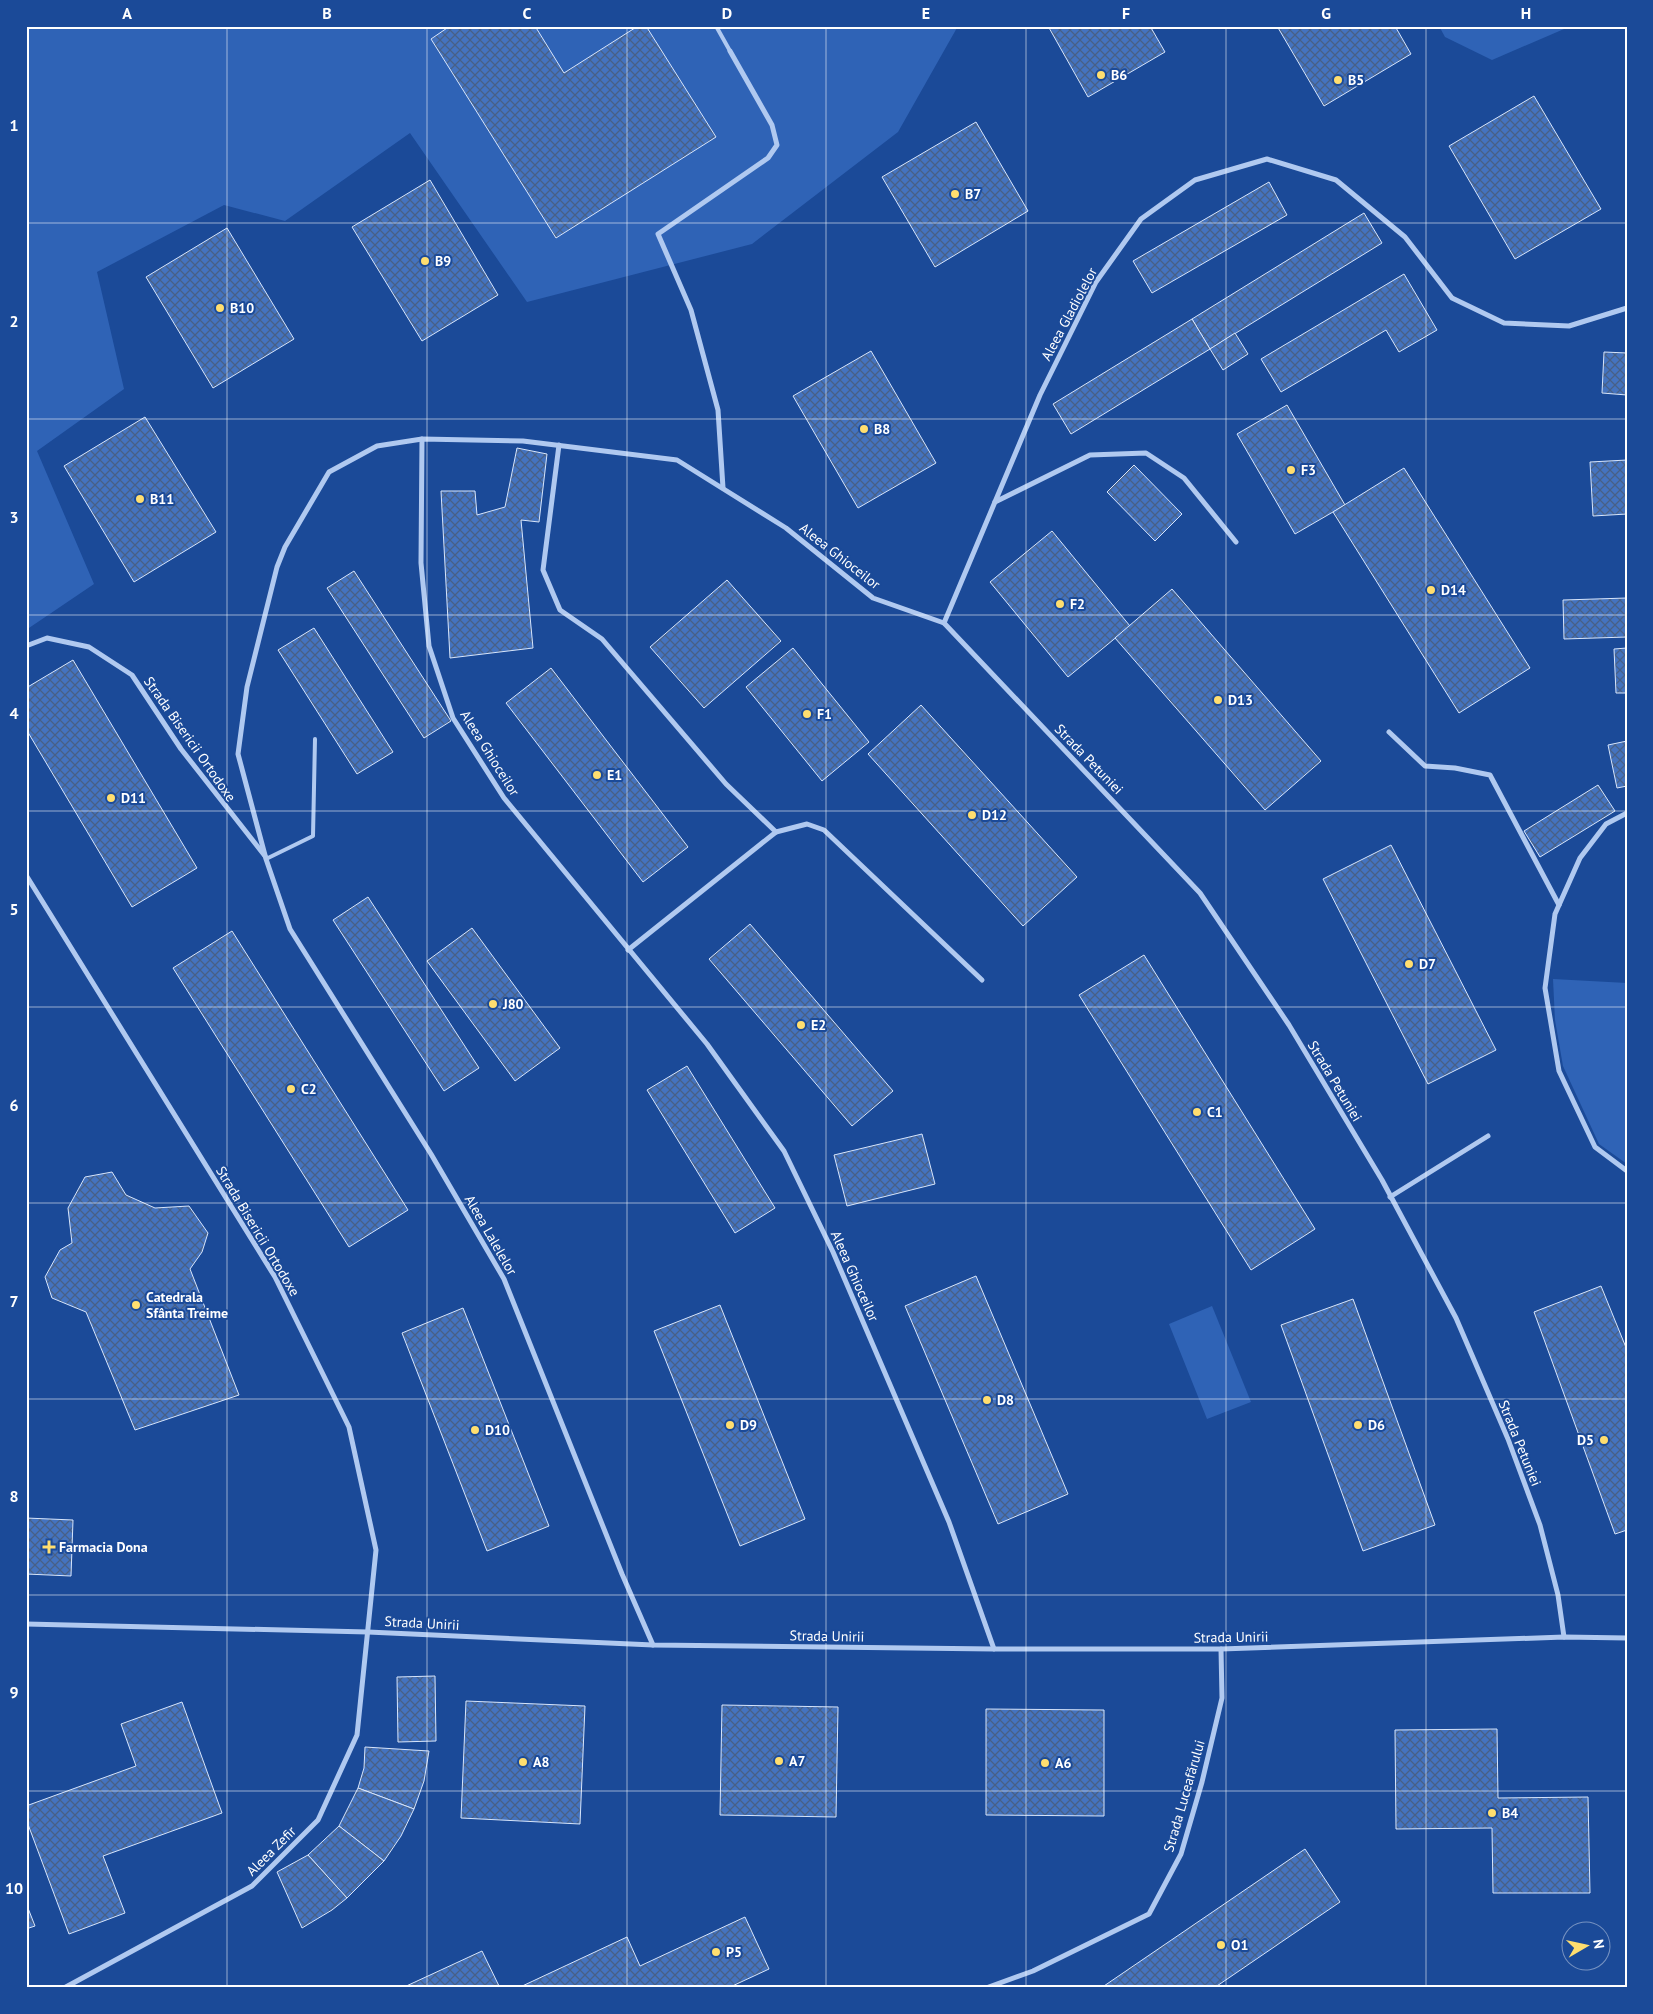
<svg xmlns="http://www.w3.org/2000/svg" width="1653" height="2014" viewBox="0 0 1653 2014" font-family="'PT Sans',sans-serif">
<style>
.green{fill:#2f63b6}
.building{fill:url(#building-cross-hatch);stroke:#d7e5fb}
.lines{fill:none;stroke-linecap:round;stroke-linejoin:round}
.lane{stroke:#b0c9f0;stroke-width:4}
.street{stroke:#b0c9f0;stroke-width:5}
.grid{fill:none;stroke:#fff;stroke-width:1;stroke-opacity:0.55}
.poi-dot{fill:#ffde6f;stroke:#1b4a98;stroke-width:2}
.labels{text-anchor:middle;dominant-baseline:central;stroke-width:4;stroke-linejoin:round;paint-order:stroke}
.poi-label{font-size:14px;font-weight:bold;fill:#fff;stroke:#1b4a98;text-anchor:start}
.street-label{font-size:14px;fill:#fff;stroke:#1b4a98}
.neatline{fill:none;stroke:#fff;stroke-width:2}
.grid-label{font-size:16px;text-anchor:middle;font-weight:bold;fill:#fff}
</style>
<defs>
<pattern id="building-cross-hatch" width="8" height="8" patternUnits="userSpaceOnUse" patternTransform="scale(1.25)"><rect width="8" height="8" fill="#4473bf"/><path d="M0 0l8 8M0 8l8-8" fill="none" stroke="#486086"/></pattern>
</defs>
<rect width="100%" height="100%" fill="#1b4a98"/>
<!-- green -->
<g class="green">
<polygon points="26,26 958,26 898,132 752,244 527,302 410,133 285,221 224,205 97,272 124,389 37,451 94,584 26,630"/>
<polygon points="1439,26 1571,26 1492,60 1445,37"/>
<polygon points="1553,979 1627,983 1627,1164 1599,1144 1563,1066 1555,1020"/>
<polygon points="1212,1306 1251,1402 1207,1419 1169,1324"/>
</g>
<!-- building -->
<g class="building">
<polygon points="450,26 535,26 564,73 638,26 646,26 716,137 556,238 431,39"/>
<polygon points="1048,26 1150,26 1165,52 1088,97"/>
<polygon points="1277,26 1395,26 1411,54 1324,106"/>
<polygon points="1534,96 1601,209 1515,259 1449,146"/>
<polygon points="976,122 1028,211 935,267 882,177"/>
<polygon points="430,180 498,295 422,341 352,227"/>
<polygon points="1269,182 1287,215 1152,293 1133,261"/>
<polygon points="1364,213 1382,243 1210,349 1192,319"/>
<polygon points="227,228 294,339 213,388 146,277"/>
<polygon points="1404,274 1437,330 1399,352 1386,330 1281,392 1261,359"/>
<polygon points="1192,319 1210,349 1071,434 1053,404"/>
<polygon points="1235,333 1248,354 1223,370 1210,349"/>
<polygon points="871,351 936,463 858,508 793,396"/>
<polygon points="1604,352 1627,353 1627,395 1602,393"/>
<polygon points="1287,405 1345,505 1295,534 1237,434"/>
<polygon points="145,417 216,532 134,582 64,466"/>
<polygon points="517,448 547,454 539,522 521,520 533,648 450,658 441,491 475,491 477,515 505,507"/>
<polygon points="1627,460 1627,514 1593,516 1590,462"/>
<polygon points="1134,465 1182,514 1155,541 1107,492"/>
<polygon points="1404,468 1530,668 1459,713 1333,512"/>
<polygon points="1052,531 1130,626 1068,677 990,582"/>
<polygon points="354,571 451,721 424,738 327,588"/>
<polygon points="727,580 781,641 704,708 650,647"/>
<polygon points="1172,589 1321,761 1265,810 1115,638"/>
<polygon points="1627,598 1627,637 1564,639 1563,600"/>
<polygon points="314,628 393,752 357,774 278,650"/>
<polygon points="793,648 869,742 822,781 746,687"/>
<polygon points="1627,648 1627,693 1616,693 1614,649"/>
<polygon points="73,660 197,868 132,907 26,729 26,688"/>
<polygon points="551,668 688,847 643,882 506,703"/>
<polygon points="921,705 1077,877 1023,926 868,754"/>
<polygon points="1627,741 1627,786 1617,788 1608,745"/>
<polygon points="1598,785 1615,811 1540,857 1524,831"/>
<polygon points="1391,845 1496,1050 1428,1084 1323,879"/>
<polygon points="368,897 479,1068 444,1091 333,920"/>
<polygon points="750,924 893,1091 852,1126 709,959"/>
<polygon points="472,928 560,1048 515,1081 427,961"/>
<polygon points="232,931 408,1210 349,1247 173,968"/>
<polygon points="1144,955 1315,1229 1251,1270 1079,995"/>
<polygon points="687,1066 775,1208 735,1233 647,1090"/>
<polygon points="922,1134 935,1184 847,1206 834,1155"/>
<polygon points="112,1172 126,1195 155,1208 189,1206 208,1233 202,1252 190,1269 239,1395 135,1430 86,1312 52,1298 45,1277 60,1250 72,1243 68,1208 85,1177"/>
<polygon points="976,1276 1068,1494 998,1524 905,1306"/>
<polygon points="1601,1286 1627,1350 1627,1530 1615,1534 1534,1312"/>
<polygon points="1353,1299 1435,1525 1363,1551 1281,1325"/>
<polygon points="720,1305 805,1519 740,1546 654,1331"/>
<polygon points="463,1308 549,1526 487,1551 402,1333"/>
<polygon points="26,1518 73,1520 71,1576 26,1574"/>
<polygon points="435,1676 436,1741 398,1742 397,1677"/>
<polygon points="466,1701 585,1706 580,1824 461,1818"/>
<polygon points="182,1702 222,1813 103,1856 125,1913 69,1934 26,1819 26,1806 136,1766 121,1724"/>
<polygon points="722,1705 838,1707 836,1817 720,1815"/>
<polygon points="986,1709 1104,1710 1104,1816 986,1815"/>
<polygon points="1497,1729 1498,1798 1588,1797 1590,1893 1493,1893 1492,1828 1396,1829 1395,1730"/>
<polygon points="365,1747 429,1751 424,1781 414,1809 358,1788 364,1768"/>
<polygon points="358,1788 414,1809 401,1836 384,1861 339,1826"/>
<polygon points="339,1826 384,1861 347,1898 308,1855"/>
<polygon points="1305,1849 1340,1902 1214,1988 1101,1988"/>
<polygon points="308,1855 347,1898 332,1910 302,1928 277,1872"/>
<polygon points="26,1903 35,1926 26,1929"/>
<polygon points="745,1917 769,1969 728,1988 518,1988 627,1937 640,1966"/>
<polygon points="482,1951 500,1988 402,1988"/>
</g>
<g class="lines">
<!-- lane -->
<g class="lane">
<polyline points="716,26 730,51"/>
<polyline points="266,859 313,836 315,739"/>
</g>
<!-- street -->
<g class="street">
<polyline points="422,439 421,563 429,646 453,718 504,798 707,1044 784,1151 833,1252 949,1522 994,1649"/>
<polyline points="559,445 543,570 560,610 602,639 726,784 776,832 628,950"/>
<polyline points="723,488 718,410 691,310 658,234 768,158 777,145 772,125 730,51"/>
<polyline points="995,502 1090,455 1146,453 1184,478 1236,542"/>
<polyline points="944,623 1040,395 1096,282 1141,219 1195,180 1267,159 1336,180 1405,237 1452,298 1504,323 1569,326 1627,308"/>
<polyline points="26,646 47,638 89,647 132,675 181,749 265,856"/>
<polyline points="1389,732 1425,766 1455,768 1490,775 1559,905"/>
<polyline points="1627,813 1606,824 1580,858 1555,914 1545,988 1559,1071 1595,1147 1627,1171"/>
<polyline points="776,832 807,824 824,830 982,980"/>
<polyline points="26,875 275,1277 349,1427 376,1550 357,1735 318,1820 252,1886 64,1988"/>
<polyline points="1390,1197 1488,1136"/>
<polyline points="26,1624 368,1632 653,1645 994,1649 1221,1649 1564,1637 1627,1638"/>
<polyline points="653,1645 622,1574 504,1279 431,1154 290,929 266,859 238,754 247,687 277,567 285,547 329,472 377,446 422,439 523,441 677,460 786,528 873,598 944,623 1200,893 1289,1025 1382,1180 1456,1318 1508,1439 1540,1525 1558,1595 1564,1637"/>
<polyline points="986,1988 1033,1971 1149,1914 1181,1854 1202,1782 1222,1698 1221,1649"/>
</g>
</g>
<!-- grid -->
<path class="grid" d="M227 26V1988M427 26V1988M627 26V1988M826 26V1988M1026 26V1988M1226 26V1988M1426 26V1988M26 223H1627M26 419H1627M26 615H1627M26 811H1627M26 1007H1627M26 1203H1627M26 1399H1627M26 1595H1627M26 1791H1627"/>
<!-- markers -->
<g class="poi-dot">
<circle cx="1101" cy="75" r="5"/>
<circle cx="1338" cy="80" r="5"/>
<circle cx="955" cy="194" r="5"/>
<circle cx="425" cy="261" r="5"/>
<circle cx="220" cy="308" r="5"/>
<circle cx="864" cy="429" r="5"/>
<circle cx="1291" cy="470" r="5"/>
<circle cx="140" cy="499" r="5"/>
<circle cx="1431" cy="590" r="5"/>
<circle cx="1060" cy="604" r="5"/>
<circle cx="1218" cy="700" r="5"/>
<circle cx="807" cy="714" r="5"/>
<circle cx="597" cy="775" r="5"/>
<circle cx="111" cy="798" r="5"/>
<circle cx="972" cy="815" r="5"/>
<circle cx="1409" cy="964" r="5"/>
<circle cx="493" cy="1004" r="5"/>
<circle cx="801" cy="1025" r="5"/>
<circle cx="291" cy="1089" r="5"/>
<circle cx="1197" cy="1112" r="5"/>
<circle cx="136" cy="1305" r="5"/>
<circle cx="987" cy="1400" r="5"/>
<circle cx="730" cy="1425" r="5"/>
<circle cx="1358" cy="1425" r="5"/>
<circle cx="475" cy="1430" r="5"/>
<circle cx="1604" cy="1440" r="5"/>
<path d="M46.5 1539.5h5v5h5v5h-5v5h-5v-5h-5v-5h5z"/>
<circle cx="779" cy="1761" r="5"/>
<circle cx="523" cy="1762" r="5"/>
<circle cx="1045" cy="1763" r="5"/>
<circle cx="1492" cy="1813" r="5"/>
<circle cx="1221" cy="1945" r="5"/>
<circle cx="716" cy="1952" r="5"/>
</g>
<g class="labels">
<!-- poi labels -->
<g class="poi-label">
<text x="1111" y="75">B6</text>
<text x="1348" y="80">B5</text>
<text x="965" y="194">B7</text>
<text x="435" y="261">B9</text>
<text x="230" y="308">B10</text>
<text x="874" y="429">B8</text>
<text x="1301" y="470">F3</text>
<text x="150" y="499">B11</text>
<text x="1441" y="590">D14</text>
<text x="1070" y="604">F2</text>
<text x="1228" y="700">D13</text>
<text x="817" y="714">F1</text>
<text x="607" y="775">E1</text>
<text x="121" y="798">D11</text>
<text x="982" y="815">D12</text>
<text x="1419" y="964">D7</text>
<text x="503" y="1004">J80</text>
<text x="811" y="1025">E2</text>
<text x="301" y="1089">C2</text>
<text x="1207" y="1112">C1</text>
<text x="146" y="1297">Catedrala<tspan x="146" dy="16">Sfânta Treime</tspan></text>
<text x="997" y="1400">D8</text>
<text x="740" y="1425">D9</text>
<text x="1368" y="1425">D6</text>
<text x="485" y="1430">D10</text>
<text x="1594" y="1440" text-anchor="end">D5</text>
<text x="59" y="1547">Farmacia Dona</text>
<text x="789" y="1761">A7</text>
<text x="533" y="1762">A8</text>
<text x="1055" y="1763">A6</text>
<text x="1502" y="1813">B4</text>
<text x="1231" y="1945">O1</text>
<text x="726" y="1952">P5</text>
</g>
<!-- street labels -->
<g class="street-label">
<text transform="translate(1069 314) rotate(-62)">Aleea Gladiolelor</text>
<text transform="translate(840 556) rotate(38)">Aleea Ghioceilor</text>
<text transform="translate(190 739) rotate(55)">Strada Bisericii Ortodoxe</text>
<text transform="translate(490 753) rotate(58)">Aleea Ghioceilor</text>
<text transform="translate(1089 759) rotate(46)">Strada Petuniei</text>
<text transform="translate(1335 1081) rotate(59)">Strada Petuniei</text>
<text transform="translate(258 1231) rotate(59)">Strada Bisericii Ortodoxe</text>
<text transform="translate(491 1235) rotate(60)">Aleea Lalelelor</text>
<text transform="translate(855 1276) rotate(66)">Aleea Ghioceilor</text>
<text transform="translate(1520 1443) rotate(68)">Strada Petuniei</text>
<text transform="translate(422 1623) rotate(3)">Strada Unirii</text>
<text transform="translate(827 1636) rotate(1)">Strada Unirii</text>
<text transform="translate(1231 1637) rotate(-1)">Strada Unirii</text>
<text transform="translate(1184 1796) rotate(-74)">Strada Luceafărului</text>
<text transform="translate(271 1851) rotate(-45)">Aleea Zefir</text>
</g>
</g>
<!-- border -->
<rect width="1653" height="2014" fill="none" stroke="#1b4a98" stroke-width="55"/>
<!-- north arrow -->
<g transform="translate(1586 1946) rotate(81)"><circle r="24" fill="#1b4a98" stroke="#7692c1"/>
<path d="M0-4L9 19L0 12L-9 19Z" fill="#ffde6f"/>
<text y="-8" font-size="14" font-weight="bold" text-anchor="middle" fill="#ffffff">N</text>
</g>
<rect x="28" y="28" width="1598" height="1958" class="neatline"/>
<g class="grid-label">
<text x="127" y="19">A</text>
<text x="327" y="19">B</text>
<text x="527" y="19">C</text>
<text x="727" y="19">D</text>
<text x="926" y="19">E</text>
<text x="1126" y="19">F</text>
<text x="1326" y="19">G</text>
<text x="1526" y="19">H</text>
<text x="14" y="131">1</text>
<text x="14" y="327">2</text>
<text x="14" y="523">3</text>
<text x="14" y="719">4</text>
<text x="14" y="915">5</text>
<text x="14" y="1111">6</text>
<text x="14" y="1307">7</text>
<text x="14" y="1502">8</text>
<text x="14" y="1698">9</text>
<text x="14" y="1894">10</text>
</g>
</svg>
